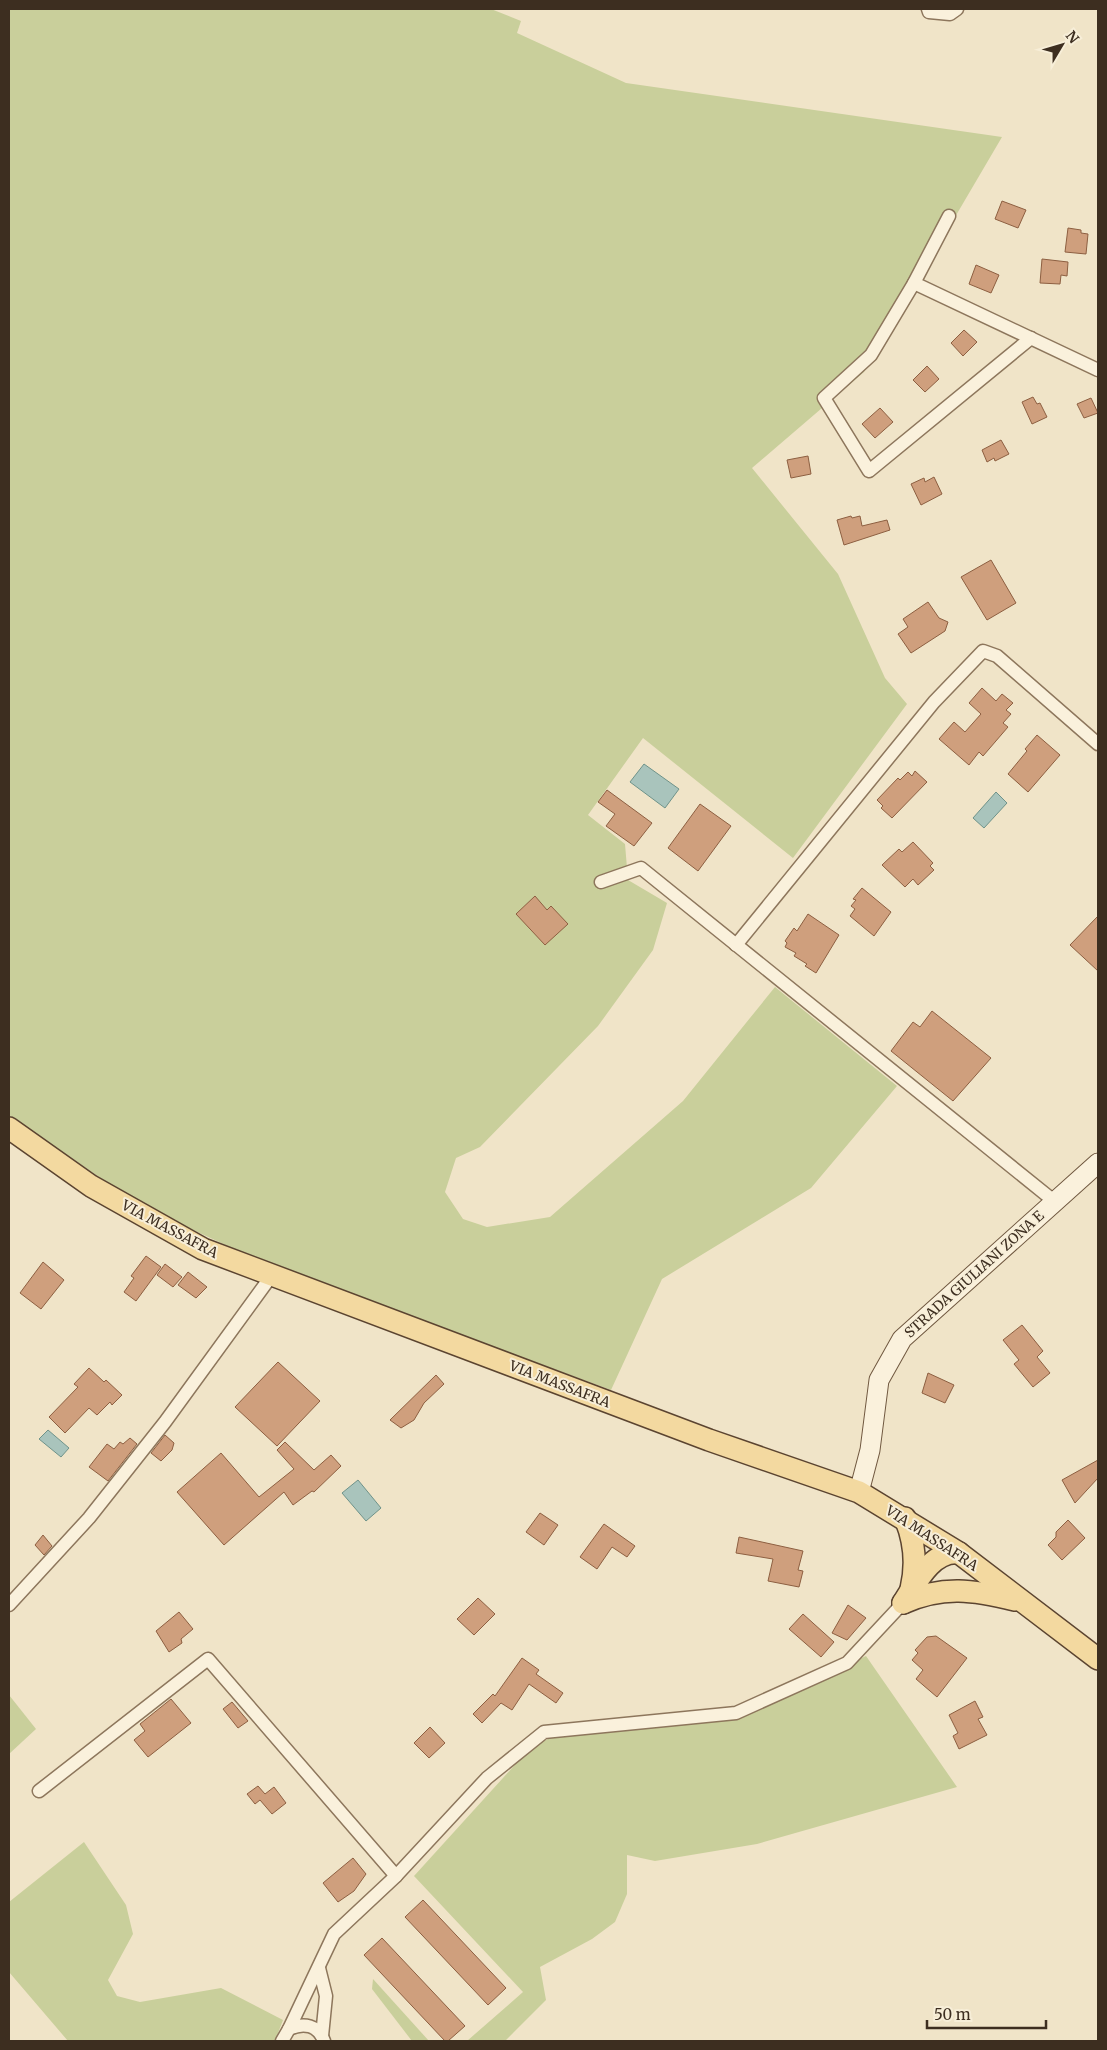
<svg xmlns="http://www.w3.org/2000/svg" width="1107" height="2050" viewBox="0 0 1107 2050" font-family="Merriweather,serif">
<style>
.green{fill:#c9cf9b}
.water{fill:#a9c4bc;stroke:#6f938a}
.building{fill:#cf9f7d;stroke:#8d5f41}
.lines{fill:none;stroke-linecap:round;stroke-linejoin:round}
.street-casing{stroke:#8d765c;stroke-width:15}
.secondary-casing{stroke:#6f573f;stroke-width:21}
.primary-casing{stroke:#5b4430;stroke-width:24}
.street{stroke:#faf1dc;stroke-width:12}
.secondary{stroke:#faf1dc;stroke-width:19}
.primary{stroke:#f3d9a0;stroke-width:21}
.labels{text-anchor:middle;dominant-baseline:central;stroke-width:4;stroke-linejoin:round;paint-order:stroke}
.street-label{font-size:14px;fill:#3d2e20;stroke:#f7eed8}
</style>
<rect width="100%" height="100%" fill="#f0e4c8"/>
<!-- green -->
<g class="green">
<polygon points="9,9 491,9 521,21 517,33 626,83 1002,137 864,372 752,468 838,574 885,678 907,704 793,858 643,738 588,815 625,844 628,880 667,903 653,950 598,1026 480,1147 456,1158 445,1192 463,1219 487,1227 550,1217 683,1101 775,987 897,1086 811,1188 662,1279 611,1390 269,1265 141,1206 9,1115"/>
<polygon points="866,1656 957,1787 757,1844 655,1861 627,1855 627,1894 615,1922 592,1939 540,1967 546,2000 505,2041 467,2041 523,1992 414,1876 532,1746 581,1725 761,1705"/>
<polygon points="9,1695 36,1729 9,1754"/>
<polygon points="84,1842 126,1905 133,1934 108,1980 117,1996 140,2002 221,1988 283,2020 275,2041 68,2041 9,1972 9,1902"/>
<polygon points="373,1979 429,2041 412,2041 372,1989"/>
</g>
<!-- water -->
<g class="water">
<polygon points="644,764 679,789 665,808 630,782"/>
<polygon points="996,792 1007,803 984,828 973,818"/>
<polygon points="48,1430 69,1448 61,1457 39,1439"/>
<polygon points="358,1480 381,1508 366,1521 342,1493"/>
</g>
<!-- building -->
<g class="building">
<polygon points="1002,201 1026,210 1018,228 995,219"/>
<polygon points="1068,228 1081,230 1081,233 1088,234 1086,254 1065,252"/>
<polygon points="1042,259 1068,262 1067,276 1061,275 1060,284 1040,283"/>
<polygon points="976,265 999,275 991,293 969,284"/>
<polygon points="964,330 977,342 963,356 951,343"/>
<polygon points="927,366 939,379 925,392 913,380"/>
<polygon points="1033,397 1037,404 1040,403 1047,417 1032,424 1022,402"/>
<polygon points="1091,398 1098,413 1084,418 1077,404"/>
<polygon points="880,408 893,422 875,438 862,424"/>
<polygon points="1001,440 1009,454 995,461 994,458 987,462 982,450"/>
<polygon points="808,456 811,474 791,478 787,460"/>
<polygon points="934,477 942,494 921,505 911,484 924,478 925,482"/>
<polygon points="851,516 852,518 860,516 862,526 887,520 890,530 844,545 837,520"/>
<polygon points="991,560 1016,603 987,620 961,577"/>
<polygon points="928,602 939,618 948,622 945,631 911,653 898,634 908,627 903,619"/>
<polygon points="982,688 996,701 1002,694 1013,703 1006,710 1011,714 1003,723 1008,727 983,756 979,752 969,765 939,739 954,722 965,732 981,714 969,703"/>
<polygon points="1037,735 1060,755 1028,792 1008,774 1027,751 1025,749"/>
<polygon points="915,771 927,782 892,818 881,808 883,806 877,800 898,778 900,780 908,772 912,776"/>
<polygon points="607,790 652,823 634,846 606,826 615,814 598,802"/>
<polygon points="700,804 731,826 698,871 668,848"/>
<polygon points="913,842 933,863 930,866 934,870 918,885 913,879 905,887 882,865 899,849 902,852"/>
<polygon points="862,888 891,912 874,936 850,916 855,909 851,906 856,900 853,899"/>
<polygon points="535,896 547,910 551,906 568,924 545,945 516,914"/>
<polygon points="808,914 839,935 816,973 805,966 807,964 794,956 796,953 785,947 787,943 785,941 794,928 797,931"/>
<polygon points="1098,916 1098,971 1070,945"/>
<polygon points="932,1011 991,1058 953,1101 891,1051 913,1022 920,1027"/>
<polygon points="146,1256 161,1267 136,1301 124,1292 134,1278 131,1276"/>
<polygon points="43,1262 64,1280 41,1309 20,1293"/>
<polygon points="165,1264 182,1277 173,1287 157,1275"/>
<polygon points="188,1272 207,1287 196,1298 178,1285"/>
<polygon points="1022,1325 1043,1351 1037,1357 1050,1373 1033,1387 1014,1364 1019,1360 1003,1340"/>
<polygon points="278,1362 320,1401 277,1446 235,1407"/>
<polygon points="89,1368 104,1382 106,1380 122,1395 112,1405 110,1402 97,1415 89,1408 65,1433 49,1417 78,1387 74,1384"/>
<polygon points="928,1373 954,1385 945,1403 922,1393"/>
<polygon points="436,1375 444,1384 424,1403 414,1420 401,1428 390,1420"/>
<polygon points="165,1435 174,1443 172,1450 161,1461 151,1453"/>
<polygon points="130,1438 137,1444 108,1481 89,1467 107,1444 114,1449 120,1442 123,1444"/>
<polygon points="285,1442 314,1470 331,1455 341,1466 314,1492 312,1491 293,1505 284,1492 224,1545 177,1492 221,1453 259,1497 294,1469 277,1450"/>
<polygon points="1098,1460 1098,1478 1075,1503 1062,1480"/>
<polygon points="540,1513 558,1525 544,1545 526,1532"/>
<polygon points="1068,1520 1085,1538 1062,1560 1048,1545 1056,1537 1056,1532"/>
<polygon points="604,1524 635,1546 627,1557 612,1547 597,1569 580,1557"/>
<polygon points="43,1535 52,1546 44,1555 35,1545"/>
<polygon points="739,1537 803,1551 798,1570 803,1571 799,1587 768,1581 773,1559 736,1553"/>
<polygon points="478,1598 495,1614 474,1635 457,1619"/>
<polygon points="848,1605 866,1618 847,1640 832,1633"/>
<polygon points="179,1612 193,1629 181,1639 182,1643 169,1652 156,1631"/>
<polygon points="803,1614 834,1642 821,1657 789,1629"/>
<polygon points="936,1636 967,1658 937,1697 916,1679 923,1670 912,1660 918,1653 915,1650 927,1637"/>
<polygon points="522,1658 539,1670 536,1674 563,1693 556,1703 529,1684 512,1710 501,1703 482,1723 473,1714 493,1694 495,1696"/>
<polygon points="171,1699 191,1723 148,1757 134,1740 145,1731 140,1724"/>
<polygon points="975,1701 983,1717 978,1719 987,1735 959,1749 953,1736 958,1733 949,1715"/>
<polygon points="232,1702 248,1721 238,1728 223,1709"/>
<polygon points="430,1727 445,1743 429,1758 414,1743"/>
<polygon points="258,1786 265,1794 274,1787 286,1803 272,1814 260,1800 255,1804 247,1794"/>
<polygon points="353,1858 366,1874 354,1891 338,1902 323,1883"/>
<polygon points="423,1900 506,1988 488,2005 405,1917"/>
<polygon points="382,1938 465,2026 448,2041 445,2041 364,1955"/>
</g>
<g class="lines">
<defs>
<g id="street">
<polyline points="928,9 929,12 950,14 957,9"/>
<polyline points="949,216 914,283 871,355 824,398 869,471 1031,338"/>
<polyline points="914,283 1098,370"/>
<polyline points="601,882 641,868 1054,1201"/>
<polyline points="736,945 934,702 983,651 997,656 1098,744"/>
<polyline points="9,1605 89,1518 165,1422 272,1275"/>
<polyline points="39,1791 208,1659 396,1876"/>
<polyline points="319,1968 326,1996 322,2036"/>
<polyline points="289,2029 334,1934 396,1876 487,1778 544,1732 736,1713 847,1663 903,1603"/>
<path d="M282 2041 289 2029C304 2022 318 2025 324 2041"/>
</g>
<polyline id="secondary" points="859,1492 870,1450 879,1380 902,1339 1098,1163"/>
<g id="primary">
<polyline points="9,1128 91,1186 203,1249 709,1440 859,1492 959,1553 1098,1659"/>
<path d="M905 1518C915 1542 917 1564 911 1589"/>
<path d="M903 1603C943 1585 974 1590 1015 1600"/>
<path d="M903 1603C916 1583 932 1550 959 1553"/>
</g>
</defs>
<!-- street casing -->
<use href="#street" class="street-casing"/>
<!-- secondary casing -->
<use href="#secondary" class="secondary-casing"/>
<!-- primary casing -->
<use href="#primary" class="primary-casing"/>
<!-- street -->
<use href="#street" class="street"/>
<!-- secondary -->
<use href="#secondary" class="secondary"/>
<!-- primary -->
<use href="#primary" class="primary"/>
</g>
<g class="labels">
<!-- street labels -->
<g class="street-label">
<text transform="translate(170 1229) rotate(28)">VIA MASSAFRA</text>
<text transform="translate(974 1274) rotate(-42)">STRADA GIULIANI ZONA E</text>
<text transform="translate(560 1384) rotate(21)">VIA MASSAFRA</text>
<text transform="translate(932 1538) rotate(33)">VIA MASSAFRA</text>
</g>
</g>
<!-- border -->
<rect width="1107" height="2050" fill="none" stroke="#3d2e20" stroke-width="20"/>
<!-- north arrow -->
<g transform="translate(1062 45) rotate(52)" stroke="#f7eed8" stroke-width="4" paint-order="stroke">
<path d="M0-4L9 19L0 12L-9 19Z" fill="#3d2e20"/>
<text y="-8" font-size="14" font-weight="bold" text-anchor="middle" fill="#3d2e20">N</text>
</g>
<!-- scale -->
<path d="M927 2020v8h119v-8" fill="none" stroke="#3d2e20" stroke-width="2.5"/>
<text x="934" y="2020" font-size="15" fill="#3d2e20" stroke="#f7eed8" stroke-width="4" paint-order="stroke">50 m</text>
</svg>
